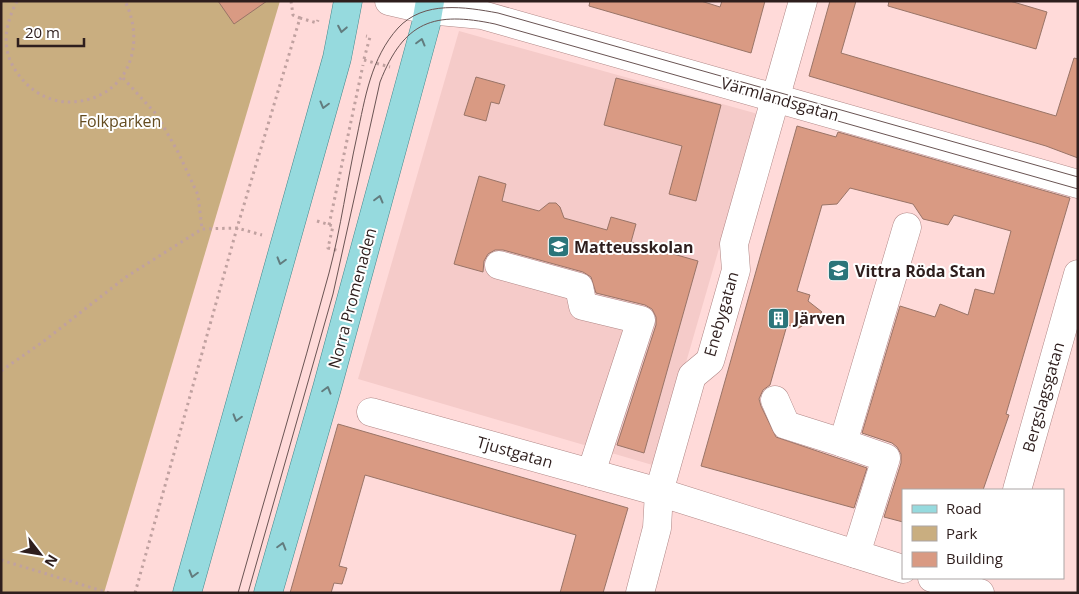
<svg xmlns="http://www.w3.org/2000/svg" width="1079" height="594" viewBox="0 0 1079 594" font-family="'Open Sans',sans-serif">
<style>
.built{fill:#f5cbc9}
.green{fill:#c9ae80}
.building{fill:#d99a83;stroke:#997467}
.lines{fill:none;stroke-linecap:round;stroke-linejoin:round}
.minor-casing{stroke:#b08786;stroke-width:29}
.major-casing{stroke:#44888c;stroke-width:29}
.path{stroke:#c0a1a0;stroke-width:3;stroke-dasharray:2.5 4;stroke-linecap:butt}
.minor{stroke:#fff;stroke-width:28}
.major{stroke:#96dade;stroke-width:28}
.tram{stroke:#6a5453;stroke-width:1}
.oneway{stroke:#627c7e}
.labels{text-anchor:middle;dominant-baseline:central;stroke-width:4;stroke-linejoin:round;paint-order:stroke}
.street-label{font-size:16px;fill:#2e1e1d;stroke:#fff}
.park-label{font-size:16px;fill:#644c20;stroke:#fff}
.poi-label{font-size:16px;font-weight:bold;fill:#2e1e1d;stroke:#fff;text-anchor:start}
</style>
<rect width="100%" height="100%" fill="#ffdad9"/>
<!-- built -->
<polygon class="built" points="459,31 758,114 656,466 358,379"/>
<!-- green -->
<polygon class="green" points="1,1 280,1 104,593 1,593"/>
<!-- building -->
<g class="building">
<polygon points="218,1 267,1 234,24"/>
<polygon points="590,1 701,1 720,7 722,1 765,1 751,53 589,6"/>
<polygon points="830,1 856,1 841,53 1056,116 1074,58 1078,59 1078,158 1046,146 809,76"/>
<polygon points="889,1 1010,1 1047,12 1036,49 888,6"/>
<polygon points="476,77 505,85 499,104 491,102 486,121 464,115"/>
<polygon points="616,78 721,105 696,201 669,194 682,146 604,125"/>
<polygon points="797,126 836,137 838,132 1070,198 1006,414 1009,415 983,490 903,490 903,522 884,517 901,463 901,454 897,447 892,443 862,433 900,306 935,317 940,304 968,315 975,289 994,294 1011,231 954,215 948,225 923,219 913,204 850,188 837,204 822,205 797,291 810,295 808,301 822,312 799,328 787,325 770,385 763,390 759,399 761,406 776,437 867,468 854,508 701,466"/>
<polygon points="479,176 506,184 502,201 539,211 549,203 556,203 560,207 564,218 607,230 611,217 636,224 631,242 698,261 644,453 617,445 656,325 656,317 652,309 645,305 596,293 591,277 583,272 503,250 495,250 488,254 484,261 483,272 454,264"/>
<polygon points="338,424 628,508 603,593 560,593 576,535 365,475 339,566 347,568 342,584 334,583 331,593 290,593"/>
</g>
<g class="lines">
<defs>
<g id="minor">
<polyline points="389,1 428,10 482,15 1078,184"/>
<polyline points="499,265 579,287 583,306 641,320 591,473"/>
<polyline points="775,400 786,425 843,443"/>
<polyline points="371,412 659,492 903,569"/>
<polyline points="1017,490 1078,274"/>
<polyline points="856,554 886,458 843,443 907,227"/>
<polyline points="932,578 980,593"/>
<polyline points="640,593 657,528 659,492 692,376 710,361 736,270 734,244 803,1"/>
</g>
<g id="major">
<polyline points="187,593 337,58 348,1"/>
<polyline points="268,593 327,388 426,24 430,1"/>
</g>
</defs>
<!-- minor casing -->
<use href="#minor" class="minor-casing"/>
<!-- major casing -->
<use href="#major" class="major-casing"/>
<!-- path -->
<g class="path">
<path d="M17 1C0 34 2 62 30 87 40 96 55 102 68 102 125 102 148 48 125 1"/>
<polyline points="291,1 293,15 300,18"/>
<polyline points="364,59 370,37 366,36"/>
<polyline points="364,60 390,67"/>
<polyline points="123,78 157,115 178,152 198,195 202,229"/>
<polyline points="317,221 333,226 328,248 340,251"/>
<polyline points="329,225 363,65"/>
<polyline points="1,371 44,341 126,277 202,229 237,228 262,235"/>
<polyline points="1,560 109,593"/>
<polyline points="135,593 237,228 300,18 317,23 318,20"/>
</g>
<!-- minor -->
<use href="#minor" class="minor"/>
<!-- major -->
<use href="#major" class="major"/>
<!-- tram -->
<g class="tram">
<path d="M238 593C268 486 300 380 329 273 341 228 347 181 357 136 365 98 371 58 398 28 424 0 465 7 498 13L1078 177"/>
<path d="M248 593 333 294 380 82C404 21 434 11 495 24L1078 189"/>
</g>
</g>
<!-- one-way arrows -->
<defs><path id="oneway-chevron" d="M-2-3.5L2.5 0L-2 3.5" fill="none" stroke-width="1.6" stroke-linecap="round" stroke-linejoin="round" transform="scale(1.25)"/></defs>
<g class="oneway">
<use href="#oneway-chevron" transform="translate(342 29) rotate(101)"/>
<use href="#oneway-chevron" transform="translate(421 42) rotate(-75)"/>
<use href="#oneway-chevron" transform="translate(324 105) rotate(105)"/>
<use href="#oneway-chevron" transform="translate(379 199) rotate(-75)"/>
<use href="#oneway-chevron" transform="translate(281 261) rotate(106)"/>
<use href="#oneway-chevron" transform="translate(327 390) rotate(-74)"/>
<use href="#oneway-chevron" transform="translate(237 418) rotate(106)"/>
<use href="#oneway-chevron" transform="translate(282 546) rotate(-74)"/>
<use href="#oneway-chevron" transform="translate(193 574) rotate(106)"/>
</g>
<!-- icons -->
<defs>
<symbol id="school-square" viewBox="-11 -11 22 22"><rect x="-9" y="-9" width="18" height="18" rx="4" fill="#2b757a" stroke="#fff"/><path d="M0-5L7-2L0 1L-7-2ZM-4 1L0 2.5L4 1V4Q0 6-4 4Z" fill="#fff"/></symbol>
<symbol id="building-square" viewBox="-11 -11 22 22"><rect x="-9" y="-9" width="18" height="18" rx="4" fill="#2b757a" stroke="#fff"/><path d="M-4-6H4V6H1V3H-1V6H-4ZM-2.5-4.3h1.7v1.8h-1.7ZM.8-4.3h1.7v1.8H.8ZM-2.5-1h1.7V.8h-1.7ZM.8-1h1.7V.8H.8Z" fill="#fff"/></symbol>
</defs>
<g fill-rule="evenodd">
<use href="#school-square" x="546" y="234" width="25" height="25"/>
<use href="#school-square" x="826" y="258" width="25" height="25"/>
<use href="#building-square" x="766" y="306" width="25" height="25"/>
</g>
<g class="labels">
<!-- street labels -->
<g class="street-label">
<text transform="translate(780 99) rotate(16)">Värmlandsgatan</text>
<text transform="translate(352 298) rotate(-75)">Norra Promenaden</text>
<text transform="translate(721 314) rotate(-74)">Enebygatan</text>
<text transform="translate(1043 397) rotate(-74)">Bergslagsgatan</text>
<text transform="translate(515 452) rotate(16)">Tjustgatan</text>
</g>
<!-- park labels -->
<g class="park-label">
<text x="120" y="121">Folkparken</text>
</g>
<!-- poi labels -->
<g class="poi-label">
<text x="574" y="247">Matteusskolan</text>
<text x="855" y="271">Vittra Röda Stan</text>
<text x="794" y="318">Järven</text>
</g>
</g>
<!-- border -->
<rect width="1079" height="594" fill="none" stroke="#2e1e1d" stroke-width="5"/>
<!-- legend -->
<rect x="902" y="489" width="162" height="90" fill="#ffffff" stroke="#aba5a5"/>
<rect x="912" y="505" width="25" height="8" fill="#96dade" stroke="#aba5a5"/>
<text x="946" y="514" font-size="15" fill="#2e1e1d">Road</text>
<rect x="912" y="526" width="25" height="15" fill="#c9ae80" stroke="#aba5a5"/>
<text x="946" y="539" font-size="15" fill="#2e1e1d">Park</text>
<rect x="912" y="552" width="25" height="15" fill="#d99a83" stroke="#aba5a5"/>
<text x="946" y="564" font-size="15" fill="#2e1e1d">Building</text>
<!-- north arrow -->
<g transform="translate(40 554) rotate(121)" stroke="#ffffff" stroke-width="4" paint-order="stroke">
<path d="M0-4L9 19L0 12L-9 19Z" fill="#2e1e1d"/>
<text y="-8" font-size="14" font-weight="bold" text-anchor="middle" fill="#2e1e1d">N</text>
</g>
<!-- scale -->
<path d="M18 38v8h66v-8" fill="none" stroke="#2e1e1d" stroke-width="2.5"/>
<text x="25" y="38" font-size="15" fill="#2e1e1d" stroke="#ffffff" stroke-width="4" paint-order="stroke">20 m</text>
</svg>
